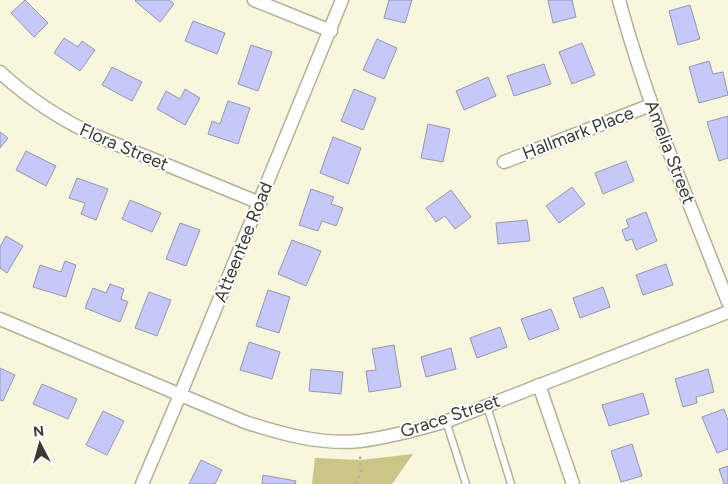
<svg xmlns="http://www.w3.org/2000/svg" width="728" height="484" viewBox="0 0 728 484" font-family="Figtree,sans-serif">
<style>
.green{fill:#cbc588}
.building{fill:#c5c8f9;stroke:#9597ac}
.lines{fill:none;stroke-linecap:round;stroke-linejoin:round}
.lane-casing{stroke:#b3b19a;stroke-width:9}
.street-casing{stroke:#b3b19a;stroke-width:15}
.path{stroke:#b3b19e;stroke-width:2.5;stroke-dasharray:2.5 4;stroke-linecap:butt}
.lane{stroke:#fff;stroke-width:6}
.street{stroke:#fff;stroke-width:12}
.labels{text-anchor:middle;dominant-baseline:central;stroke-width:4;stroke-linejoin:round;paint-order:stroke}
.street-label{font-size:18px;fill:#3b3a30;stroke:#fff}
</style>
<rect width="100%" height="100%" fill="#f9f6de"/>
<!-- green -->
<polygon class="green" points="413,454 392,484 312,484 315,458 361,460"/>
<!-- building -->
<g class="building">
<polygon points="25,0 48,23 34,37 11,13"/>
<polygon points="136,0 169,0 174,4 160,22 135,1"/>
<polygon points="389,0 412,0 405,23 384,18"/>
<polygon points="548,0 572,0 576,17 553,23"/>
<polygon points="690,5 700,39 678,45 669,11"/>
<polygon points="193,21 225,33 217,54 185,41"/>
<polygon points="64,38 78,47 82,41 95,50 80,71 54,53"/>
<polygon points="377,39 397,48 384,79 363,70"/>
<polygon points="582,43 595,75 572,84 559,52"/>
<polygon points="251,45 272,52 258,91 238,84"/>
<polygon points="709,61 713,74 723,72 728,95 699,103 689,67"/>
<polygon points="544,64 551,84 514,96 507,76"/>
<polygon points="112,67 142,82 132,101 102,85"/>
<polygon points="488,77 496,96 464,110 456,91"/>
<polygon points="185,89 200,98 185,125 157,109 166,91 180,99"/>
<polygon points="354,89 376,98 363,130 341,121"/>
<polygon points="228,101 250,108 238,144 208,134 212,121 220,124"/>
<polygon points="728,116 728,158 719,161 707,122"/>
<polygon points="428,124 450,129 443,162 421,158"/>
<polygon points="0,132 8,138 0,148"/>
<polygon points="333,137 361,148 348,184 320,173"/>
<polygon points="26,151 56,166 46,186 16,170"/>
<polygon points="626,161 634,181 603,194 595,173"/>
<polygon points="77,178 108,189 96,220 81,214 85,203 69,198"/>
<polygon points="572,187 585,204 559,223 546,206"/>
<polygon points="311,189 334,197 331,204 343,208 336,226 322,221 318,231 299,225"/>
<polygon points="451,190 471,217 455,229 445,216 436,222 426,208"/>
<polygon points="130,200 161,213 152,232 122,219"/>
<polygon points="646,212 657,241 636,250 632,239 626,241 622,230 629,227 626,220"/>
<polygon points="527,220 530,241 498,244 496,223"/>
<polygon points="180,223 200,230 186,266 166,259"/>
<polygon points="6,236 23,246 7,273 0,268 0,247"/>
<polygon points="292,240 321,251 306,286 278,274"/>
<polygon points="65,261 76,265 66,297 33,287 40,265 61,272"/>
<polygon points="666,264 673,285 643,295 636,275"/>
<polygon points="110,284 124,289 121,299 128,302 120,322 85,308 93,288 106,293"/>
<polygon points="603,287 610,307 580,318 573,298"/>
<polygon points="268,290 290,297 279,333 256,326"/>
<polygon points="149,292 171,300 157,336 135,328"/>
<polygon points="551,309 559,329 529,340 521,319"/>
<polygon points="500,327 507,347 477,358 470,338"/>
<polygon points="249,342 280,352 272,379 240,370"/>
<polygon points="394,345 401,387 369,392 366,371 376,370 372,349"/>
<polygon points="451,348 456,369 426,377 421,357"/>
<polygon points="0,368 15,375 3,401 0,400"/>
<polygon points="311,369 343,372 341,394 309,391"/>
<polygon points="708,369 714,392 696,397 697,403 683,407 675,379"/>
<polygon points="42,384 77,399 68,419 33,404"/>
<polygon points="643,393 649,414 609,426 602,405"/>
<polygon points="724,409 728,420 728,449 717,453 702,417"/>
<polygon points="103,411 124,421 107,455 86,445"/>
<polygon points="632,444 642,476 621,482 611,451"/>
<polygon points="201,460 222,470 215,484 189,484"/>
<polygon points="728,466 728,484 724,484 719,469"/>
<polygon points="263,475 296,481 295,484 262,484"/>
</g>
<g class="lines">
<defs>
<g id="lane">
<polyline points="487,406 511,484"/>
<polyline points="446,421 466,484"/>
</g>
<g id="street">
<polyline points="254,0 331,31"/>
<path d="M619 0C647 104 689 202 728 302"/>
<path d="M0 72C29 99 60 119 96 136L260 203"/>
<polyline points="504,162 651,105"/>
<path d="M0 319 245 422C282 434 321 445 360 441 391 437 420 429 450 420L728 312"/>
<polyline points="539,385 573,484"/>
<polyline points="142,484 180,395 342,0"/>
</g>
</defs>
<!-- lane casing -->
<use href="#lane" class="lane-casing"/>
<!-- street casing -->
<use href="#street" class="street-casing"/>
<!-- path -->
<polyline class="path" points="356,484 361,471 360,454"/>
<!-- lane -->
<use href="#lane" class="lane"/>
<!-- street -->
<use href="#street" class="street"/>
</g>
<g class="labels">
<!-- street labels -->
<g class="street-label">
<text transform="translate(578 133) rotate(-21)">Hallmark Place</text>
<text transform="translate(124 147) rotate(23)">Flora Street</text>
<text transform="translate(670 152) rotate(69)">Amelia Street</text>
<text transform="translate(243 242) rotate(-68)">Atteentee Road</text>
<text transform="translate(450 416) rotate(-18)">Grace Street</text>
</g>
</g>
<!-- north arrow -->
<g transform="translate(40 444) rotate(354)" stroke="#ffffff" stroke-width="4" paint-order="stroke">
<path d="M0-4L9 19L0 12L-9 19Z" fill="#3b3a30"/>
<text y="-8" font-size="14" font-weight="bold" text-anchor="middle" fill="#3b3a30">N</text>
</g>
</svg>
